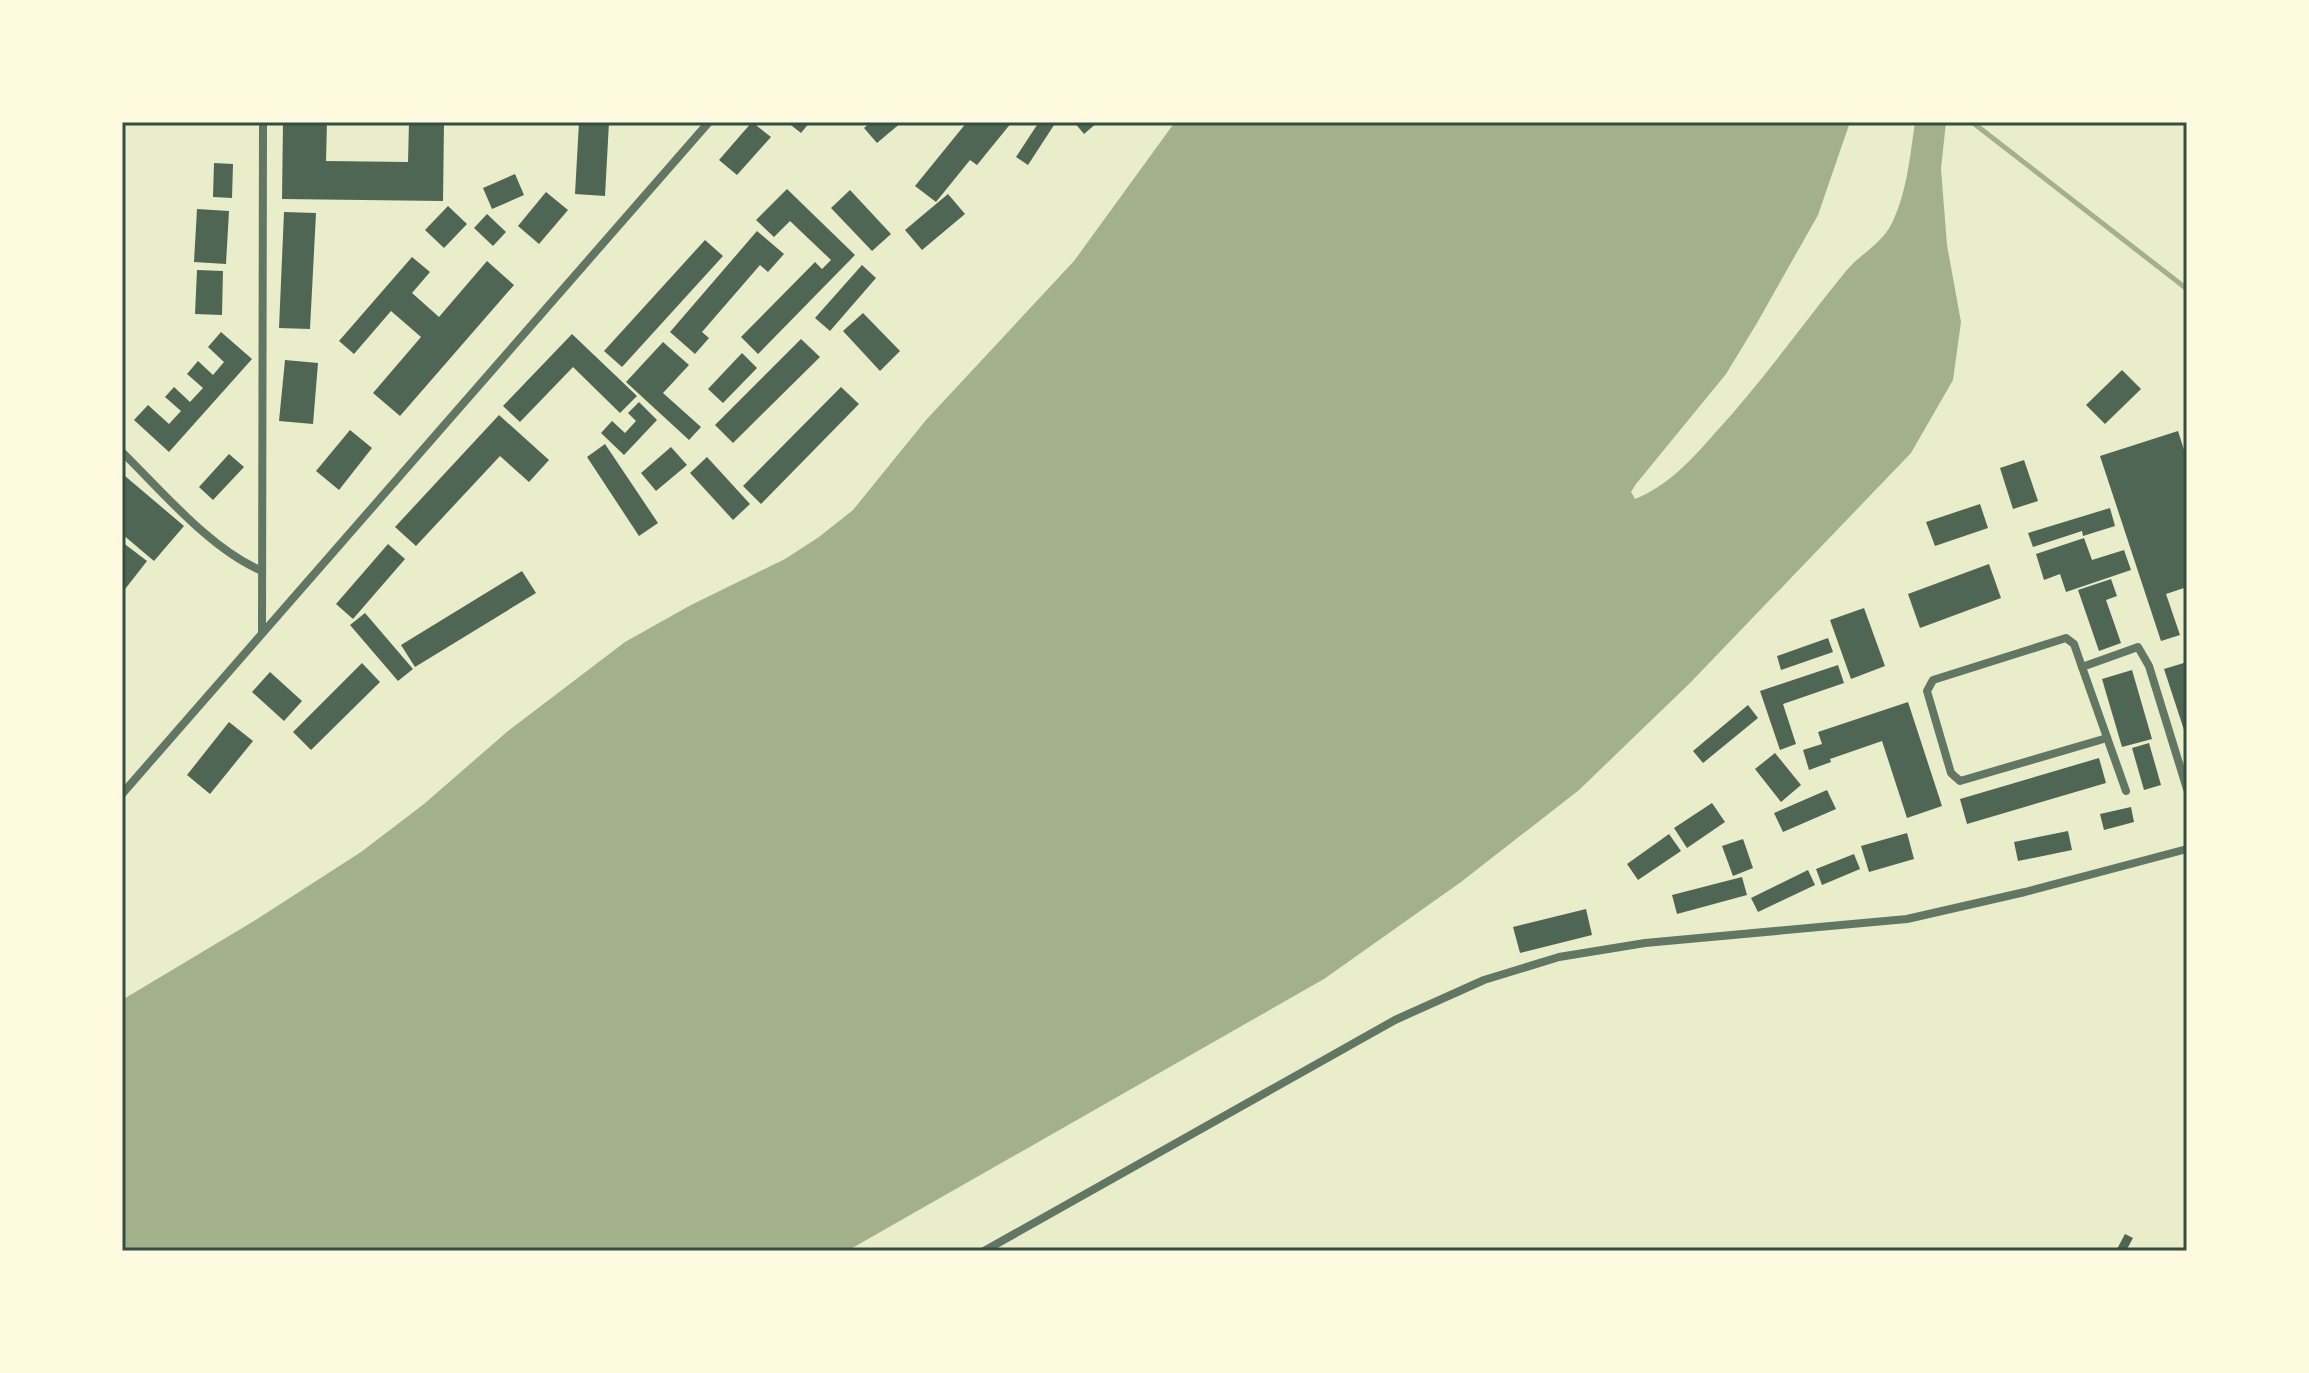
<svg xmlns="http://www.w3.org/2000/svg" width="2309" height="1373" viewBox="0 0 2309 1373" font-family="Quicksand,sans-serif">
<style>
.water{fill:#a3b18a}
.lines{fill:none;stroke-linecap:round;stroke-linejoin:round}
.stream{stroke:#a3b18a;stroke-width:5}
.building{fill:#4f6655}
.minor{stroke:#617663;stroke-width:8}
.neatline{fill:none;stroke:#344e41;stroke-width:3}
</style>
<rect width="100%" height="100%" fill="#e9edc9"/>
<!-- water -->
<path class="water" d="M1175 122H1850L1818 215 1757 323 1726 374 1636 484 1631 492 1635 499C1668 486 1692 459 1715 433 1762 382 1802 325 1846 271 1860 254 1882 244 1892 223 1907 192 1910 156 1915 122H1946L1941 169 1947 245 1961 322 1953 380 1911 453 1690 683 1579 790 1461 882 1324 979 847 1251H122V1000L254 921 361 852 424 804 508 731 625 642 691 605 785 559 819 537 853 510 926 420 1074 261Z"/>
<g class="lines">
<!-- stream -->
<polyline class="stream" points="1972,122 2187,289"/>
</g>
<!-- building -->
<g class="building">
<polygon points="283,122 327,122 326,161 408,162 409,122 444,122 443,201 282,199"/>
<polygon points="579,122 609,122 605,196 575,194"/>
<polygon points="752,122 771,137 737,175 719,160"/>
<polygon points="787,122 810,122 801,133"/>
<polygon points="871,122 902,122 877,143 864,128"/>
<polygon points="967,122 1012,122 977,165 970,160 936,202 915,186"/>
<polygon points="1039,122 1056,122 1028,165 1016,157"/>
<polygon points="1074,122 1098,122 1084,134"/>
<polygon points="214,163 233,164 232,198 213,197"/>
<polygon points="515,174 524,195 492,209 483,188"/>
<polygon points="787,189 855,255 758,354 741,337 815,262 822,269 831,260 790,221 774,237 756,220"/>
<polygon points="850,190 891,234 872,251 831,208"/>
<polygon points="546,192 568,210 539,244 518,226"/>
<polygon points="948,194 965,214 922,250 905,230"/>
<polygon points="448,206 467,224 444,248 425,230"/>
<polygon points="197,209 229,211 226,264 194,262"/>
<polygon points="284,212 316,213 310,329 279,328"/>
<polygon points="487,214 506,232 493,246 474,228"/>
<polygon points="757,231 784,254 768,272 760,265 702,332 709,338 695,354 670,332"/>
<polygon points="705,240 723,256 622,367 604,351"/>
<polygon points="412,257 430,272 412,293 439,317 487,261 514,285 400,416 373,393 421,337 391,311 354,354 339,341"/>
<polygon points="862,265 876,278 830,331 815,318"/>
<polygon points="197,270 223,271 222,315 195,314"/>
<polygon points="863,313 900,351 880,371 843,331"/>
<polygon points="221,332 252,359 169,452 134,420 148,405 169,424 181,411 165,397 174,387 190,402 203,388 187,374 198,361 213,375 224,362 208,347"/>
<polygon points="572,334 637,396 620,413 573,367 520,422 503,406"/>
<polygon points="801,339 820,357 733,443 715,425"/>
<polygon points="663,342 689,365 663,393 701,427 689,440 626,382"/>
<polygon points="742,353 757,368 723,403 708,389"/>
<polygon points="285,360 318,363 313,424 279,421"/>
<polygon points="2122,370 2141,389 2105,424 2086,405"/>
<polygon points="841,387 859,404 761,504 743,486"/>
<polygon points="639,402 657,420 624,455 601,433 612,421 625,433 636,421 628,413"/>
<polygon points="499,415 549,460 529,482 500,456 416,546 395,527"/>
<polygon points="350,430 372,448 339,490 316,471"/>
<polygon points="2178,431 2187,459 2187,587 2166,594 2180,635 2161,641 2100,456"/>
<polygon points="605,444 658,523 639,536 587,457"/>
<polygon points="671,447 687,465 656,491 641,473"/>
<polygon points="229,454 244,467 213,500 199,487"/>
<polygon points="707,457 750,504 733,520 690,473"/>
<polygon points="2024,460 2038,501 2013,509 2000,468"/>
<polygon points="125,476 184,526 154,561 122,534 122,480"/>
<polygon points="1980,504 1988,528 1935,546 1926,522"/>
<polygon points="2110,508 2115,526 2083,536 2082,531 2033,547 2028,533"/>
<polygon points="2084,538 2092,560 2124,550 2131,570 2066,592 2060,574 2044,580 2036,554"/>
<polygon points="122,542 147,561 122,593"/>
<polygon points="388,544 405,559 353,619 336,604"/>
<polygon points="1989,564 2001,598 1920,628 1908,594"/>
<polygon points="522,571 536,593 415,667 401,645"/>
<polygon points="2111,579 2117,596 2106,600 2121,643 2099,651 2078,590"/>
<polygon points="1864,608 1885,666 1851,679 1830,620"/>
<polygon points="365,613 413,669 398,681 350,625"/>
<polygon points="1828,638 1833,652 1781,670 1777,656"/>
<polygon points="2187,662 2187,736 2186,736 2164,669"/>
<polygon points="362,663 380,682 311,750 293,732"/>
<polygon points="1838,665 1844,683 1783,704 1796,744 1780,750 1760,691"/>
<polygon points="2132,670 2152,739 2122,747 2102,679"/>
<polygon points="270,672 302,701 284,721 252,692"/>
<polygon points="1908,702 1942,806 1907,818 1882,741 1830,759 1831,762 1809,770 1803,750 1822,744 1818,732"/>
<polygon points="1748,705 1758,718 1703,763 1693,751"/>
<polygon points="229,722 253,741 210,794 187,775"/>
<polygon points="2149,743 2161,785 2144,790 2132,748"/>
<polygon points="1775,753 1801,785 1781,802 1755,769"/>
<polygon points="2099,758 2106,783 1967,824 1960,799"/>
<polygon points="1827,790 1836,809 1783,832 1774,813"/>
<polygon points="1712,803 1725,822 1687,848 1674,828"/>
<polygon points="2131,807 2134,822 2104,830 2100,814"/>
<polygon points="2068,831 2072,850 2018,861 2014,842"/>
<polygon points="1907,833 1914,859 1869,872 1861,846"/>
<polygon points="1669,834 1681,851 1638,880 1627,864"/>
<polygon points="1743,839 1753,868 1733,876 1722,846"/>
<polygon points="1854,854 1860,869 1822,885 1816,869"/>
<polygon points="1808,870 1815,885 1758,912 1751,898"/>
<polygon points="1742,877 1747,895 1677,914 1672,895"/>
<polygon points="1586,909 1592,935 1520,953 1513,927"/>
<polygon points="2125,1234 2133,1238 2126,1251 2121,1251 2117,1249"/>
</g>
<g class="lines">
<!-- minor -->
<g class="minor">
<path d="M122 452C162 491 210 549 262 571"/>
<polyline points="262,630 263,122"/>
<polyline points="2082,667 2126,791"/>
<polyline points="2107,738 1960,781 1951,773 1927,691 1933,680 2066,638 2074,644 2082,667 2138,647 2149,666 2187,789"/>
<polyline points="122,794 709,122"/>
<polyline points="984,1251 1395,1020 1484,980 1559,957 1645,943 1907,919 2025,892 2187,849"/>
</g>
</g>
<!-- border -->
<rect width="2309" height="1373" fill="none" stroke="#fefae0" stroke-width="248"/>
<rect x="124" y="124" width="2061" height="1125" class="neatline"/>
</svg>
